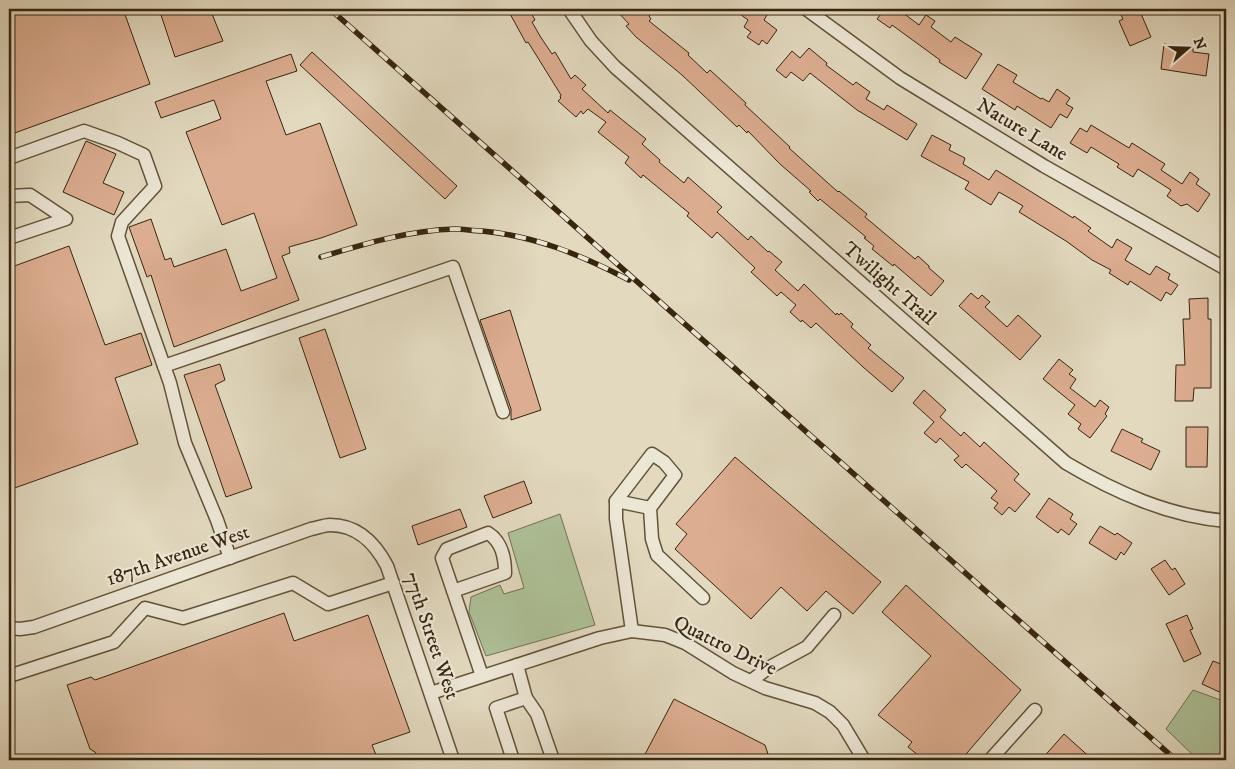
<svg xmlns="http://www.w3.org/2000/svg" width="1235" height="769" viewBox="0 0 1235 769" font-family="'IM FELL DW Pica',serif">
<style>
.green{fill:#adc097;stroke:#727252}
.building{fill:#dcad90;stroke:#37250e}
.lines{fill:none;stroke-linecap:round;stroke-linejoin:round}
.minor-casing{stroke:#62523a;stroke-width:15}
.minor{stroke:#ece6d5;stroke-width:12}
.rail-casing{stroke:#37250e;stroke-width:5.5}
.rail{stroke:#ece6d5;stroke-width:4;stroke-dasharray:11;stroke-linecap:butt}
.labels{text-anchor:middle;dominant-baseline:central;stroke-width:4.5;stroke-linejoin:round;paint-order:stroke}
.street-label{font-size:20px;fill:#37250e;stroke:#ece6d5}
</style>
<rect width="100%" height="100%" fill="#e2d9bf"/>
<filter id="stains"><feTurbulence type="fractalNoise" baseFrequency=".004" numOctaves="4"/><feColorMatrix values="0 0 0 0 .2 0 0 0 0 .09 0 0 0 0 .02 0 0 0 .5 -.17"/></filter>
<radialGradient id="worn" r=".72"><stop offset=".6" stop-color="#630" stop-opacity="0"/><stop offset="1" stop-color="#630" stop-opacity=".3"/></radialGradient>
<!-- green -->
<g class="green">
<polygon points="560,514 595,625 486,656 469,612 471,597 500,585 504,594 524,588 508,533"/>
<polygon points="1193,690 1226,702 1226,760 1198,760 1166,729"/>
</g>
<!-- building -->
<g class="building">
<polygon points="9,9 123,9 150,84 9,135"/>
<polygon points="159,9 210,9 223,41 175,57"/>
<polygon points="515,9 529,9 535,20 532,22 540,36 552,54 555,52 571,79 575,75 586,85 582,89 608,113 610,110 646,139 642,144 660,160 659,162 684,183 688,177 722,207 717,212 748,240 751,236 768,252 769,251 782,262 775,270 798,291 804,284 836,315 837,313 839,315 841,313 853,324 851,327 871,345 868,348 904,378 892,392 863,367 816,323 811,328 802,320 801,322 790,312 796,305 781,292 777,296 751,272 755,268 717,232 712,238 687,216 689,213 643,175 641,178 625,163 629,157 598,132 606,122 588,109 583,114 581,111 576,117 558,101 561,98 560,97 561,95 528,42 526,43 509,12"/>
<polygon points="615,9 655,9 649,16 651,19 649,21 689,53 688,55 707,73 710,70 746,103 745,105 790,147 789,148 838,192 839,191 867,214 865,217 915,259 918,256 929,266 929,268 944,281 931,296 894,264 893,266 872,249 874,246 864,238 866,237 820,199 818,201 809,192 811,191 780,164 748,131 747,133 739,125 737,127 682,75 636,37 626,26 629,24"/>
<polygon points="733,9 759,9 767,15 764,20 777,30 767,44 762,40 759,45 747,37 751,32 744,27 748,20"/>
<polygon points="885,9 898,9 919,25 926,15 935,21 931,27 951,42 955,37 982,54 966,79 939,62 940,60 892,25 890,28 877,19"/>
<polygon points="1118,9 1139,9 1151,37 1130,46 1119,21 1123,19"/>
<polygon points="1164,44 1193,48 1193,52 1209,54 1206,76 1161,69"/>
<polygon points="809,48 827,63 826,65 853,85 856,82 870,92 866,99 884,110 887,105 917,124 907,140 857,110 810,73 803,81 791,72 786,78 776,70 792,51 800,58"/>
<polygon points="312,52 457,186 445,199 300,65"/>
<polygon points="291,54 297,71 266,81 286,135 320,123 357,225 321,238 289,247 290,253 282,256 299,300 174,347 151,275 147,277 129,227 151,219 165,260 171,258 174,267 226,249 241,291 277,278 254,213 222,225 186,132 221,119 214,100 161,118 155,102"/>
<polygon points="998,64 1017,75 1013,82 1041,99 1042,98 1049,102 1057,89 1070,98 1066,104 1073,108 1067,118 1060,114 1051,128 1017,106 1015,110 982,89"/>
<polygon points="1091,125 1129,148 1132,143 1165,164 1161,170 1182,184 1190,172 1199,179 1196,184 1210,194 1198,212 1187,204 1181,206 1167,196 1171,190 1138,169 1133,177 1117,167 1119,164 1091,147 1087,153 1070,143 1080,128 1087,132"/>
<polygon points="932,135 951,145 949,150 965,158 963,164 989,180 996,170 1054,206 1073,218 1074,216 1091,228 1088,231 1112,248 1117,239 1132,248 1125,260 1150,275 1156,266 1170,274 1168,279 1178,285 1171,295 1166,292 1161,301 1130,281 1128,285 1109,273 1111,270 1092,260 1066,241 1019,212 1023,206 999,192 991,205 965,189 969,182 921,156"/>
<polygon points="86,141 116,154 103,183 124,192 114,215 63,192"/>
<polygon points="69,246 105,345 141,333 152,365 115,378 138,444 9,490 9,268"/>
<polygon points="971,293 978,299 982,295 990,302 985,307 1007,327 1018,315 1041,336 1020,360 959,306"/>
<polygon points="1208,298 1208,319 1211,319 1211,388 1194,388 1193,401 1175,401 1176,365 1185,365 1183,319 1190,319 1189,299"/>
<polygon points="510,310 541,410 511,420 511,409 480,320"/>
<polygon points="325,329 366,449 340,458 299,338"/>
<polygon points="1059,359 1073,370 1069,374 1076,379 1070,388 1095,407 1100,400 1109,407 1105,414 1107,416 1090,438 1078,429 1081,424 1068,414 1075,405 1043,379"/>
<polygon points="220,364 225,380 215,385 252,488 226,497 184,375"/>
<polygon points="924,390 946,410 940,417 961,436 964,432 980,447 984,442 1019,474 1014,480 1030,494 1015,512 1009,507 1002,515 994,508 998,503 991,498 997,491 966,464 962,468 954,460 959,456 940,438 936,443 924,433 934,422 913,403"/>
<polygon points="1186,427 1208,427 1207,467 1186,467"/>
<polygon points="1122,429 1143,439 1141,442 1160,451 1151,470 1111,451"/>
<polygon points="735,457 881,582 853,614 826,591 807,611 781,587 751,619 675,549 687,534 676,524"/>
<polygon points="524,481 532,503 493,518 484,496"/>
<polygon points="1049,498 1073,514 1070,519 1077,524 1069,535 1061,529 1058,533 1036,517"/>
<polygon points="460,509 467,527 418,545 412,526"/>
<polygon points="1100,526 1115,535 1117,533 1132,543 1124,555 1121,552 1116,560 1089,543"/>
<polygon points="1165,560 1172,570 1175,568 1185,584 1169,595 1151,569"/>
<polygon points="906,585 1021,690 961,760 924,760 908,747 912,742 878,715 931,656 882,612"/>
<polygon points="284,613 294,641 368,615 410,732 372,745 378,760 99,760 95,752 90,749 67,685 91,677 95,680"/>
<polygon points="1187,615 1193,629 1190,630 1201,654 1184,662 1166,624"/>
<polygon points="1213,661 1226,666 1226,695 1202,684"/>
<polygon points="674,699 765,745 770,760 642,760"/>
<polygon points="1064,734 1093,760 1041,760"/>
</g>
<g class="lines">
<defs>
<g id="minor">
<path d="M569 9 591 41 615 67 1066 463C1115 492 1168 516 1226 521"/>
<polyline points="806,9 900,78 1044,166 1226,269"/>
<polyline points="9,158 84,131 118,143 144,155 155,186 122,222 118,236 170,383 185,443 217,520 230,558"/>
<polyline points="9,196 30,195 66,219 9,238"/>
<polyline points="164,366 453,267 503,412"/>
<polyline points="616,501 650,508"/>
<path d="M453 591 505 573C505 557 502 542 488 533L447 549 442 558 482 676"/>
<path d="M9 628 20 629 34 627 311 529C317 528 324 525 330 525 358 525 375 543 387 566L453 760"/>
<polyline points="632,631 616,519 616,501 652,454 664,462 675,475 650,508 652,539 657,555 703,598"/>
<polyline points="9,676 114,642 145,608 183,618 293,583 328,604 393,583"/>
<polyline points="751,681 768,668 807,647 834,615"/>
<polyline points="431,693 600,638 632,631 665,635 685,643 733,673 765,688 815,703 830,712 843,725 864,760"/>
<polyline points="526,698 537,714 553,760"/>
<polyline points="513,760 496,708 526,698 517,665"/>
<polyline points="990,760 1035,710"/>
</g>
</defs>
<!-- minor casing -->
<use href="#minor" class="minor-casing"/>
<!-- minor -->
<use href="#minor" class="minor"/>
<defs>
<g id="rail">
<polyline points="330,9 1176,760"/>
<path d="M321 257C364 244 410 230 455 229 464 229 473 231 482 231 536 236 581 255 629 280"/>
</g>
</defs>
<!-- rail casing -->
<use href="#rail" class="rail-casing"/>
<!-- rail -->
<use href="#rail" class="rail"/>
</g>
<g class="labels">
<!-- street labels -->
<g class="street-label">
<text transform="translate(1022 130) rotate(31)">Nature Lane</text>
<text transform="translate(889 284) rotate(41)">Twilight Trail</text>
<text transform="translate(178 556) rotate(-19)">187th Avenue West</text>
<text transform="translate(431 636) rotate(71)">77th Street West</text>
<text transform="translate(725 646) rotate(26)">Quattro Drive</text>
</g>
</g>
<!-- margin -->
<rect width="1235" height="769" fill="none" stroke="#e2d9bf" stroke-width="30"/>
<rect x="10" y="10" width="1215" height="749" fill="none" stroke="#37250e" stroke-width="2.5"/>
<rect x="15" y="15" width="1205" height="739" fill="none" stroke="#37250e"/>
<!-- north arrow -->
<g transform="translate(1188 48) rotate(70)" stroke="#ece6d5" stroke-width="4" paint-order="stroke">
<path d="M0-4L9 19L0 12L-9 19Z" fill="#37250e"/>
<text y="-8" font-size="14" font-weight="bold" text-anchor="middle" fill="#37250e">N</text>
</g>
<rect width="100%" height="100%" filter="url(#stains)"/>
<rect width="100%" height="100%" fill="url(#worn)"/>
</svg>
